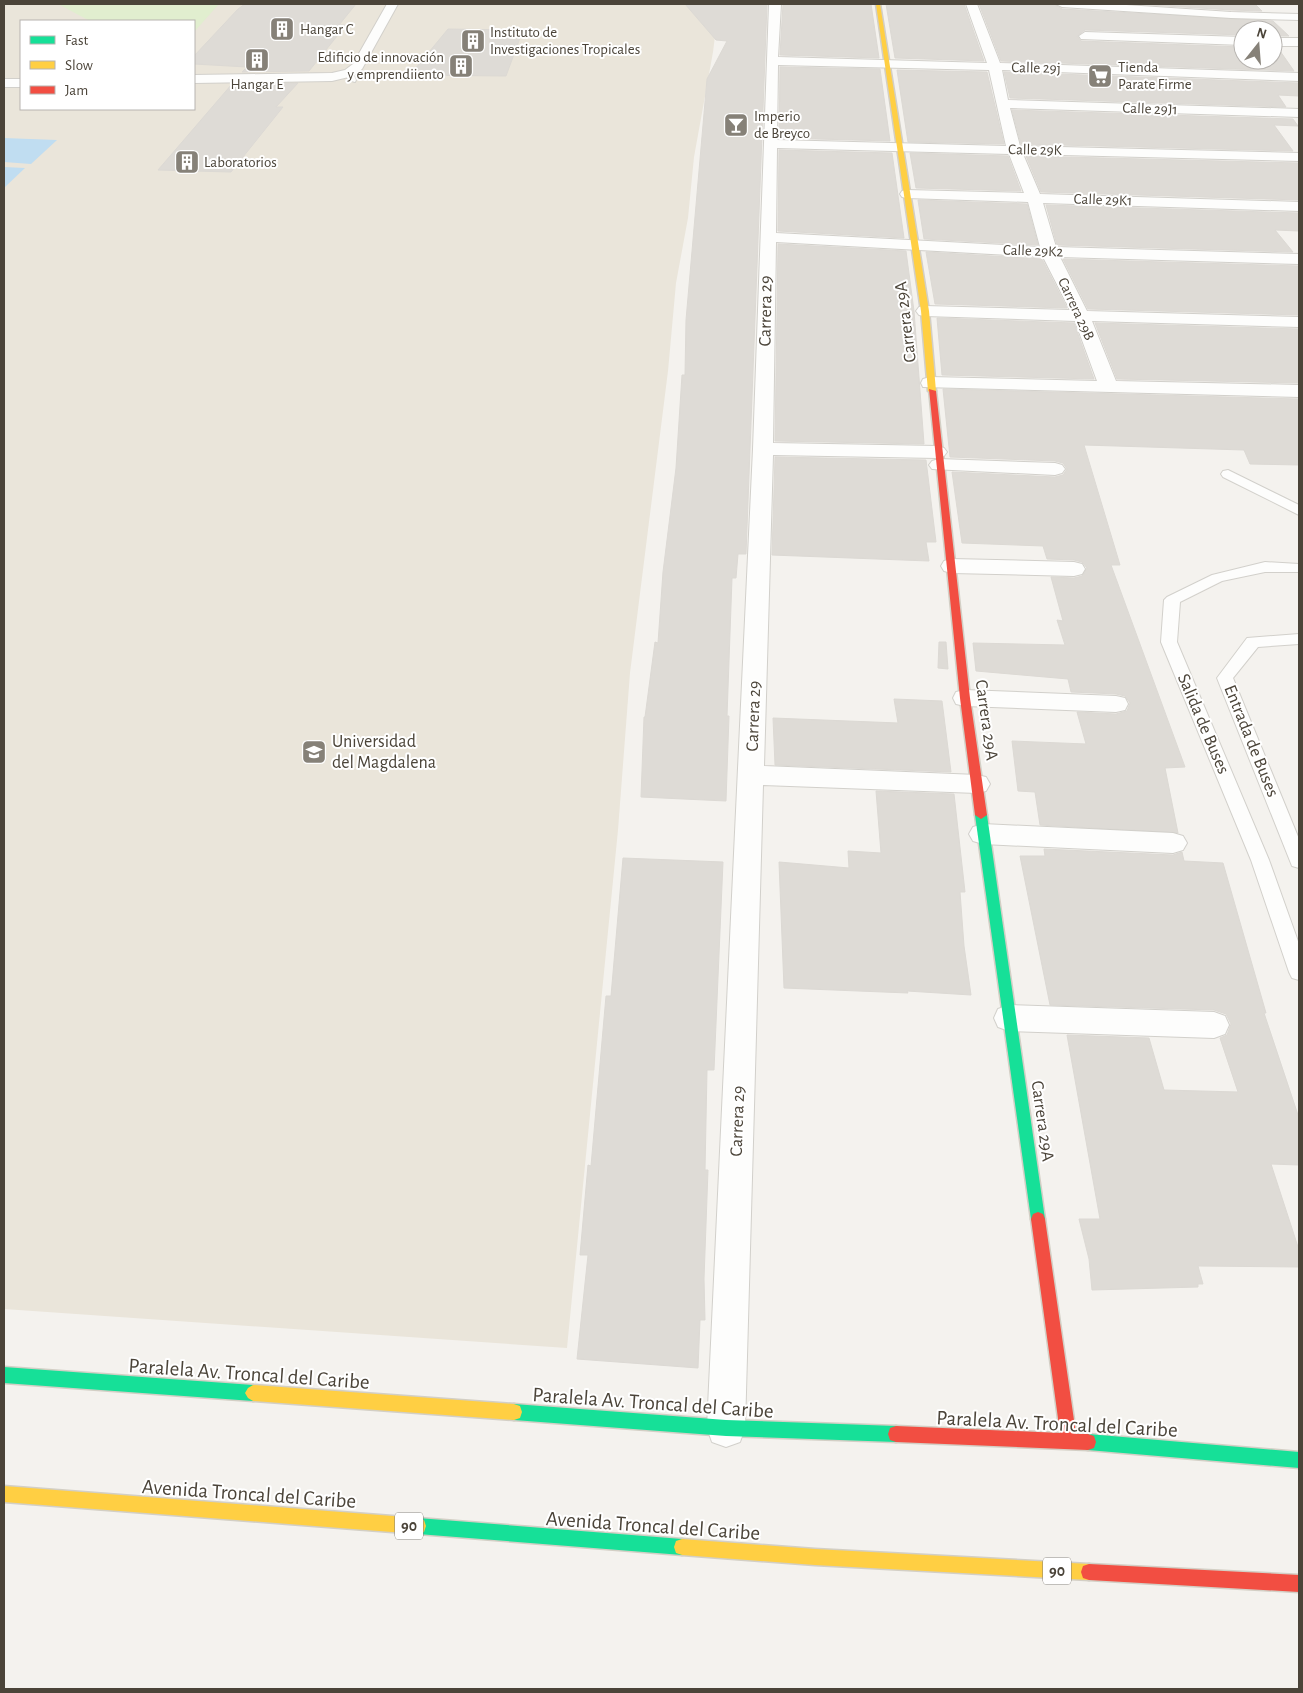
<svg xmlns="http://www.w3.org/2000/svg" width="1303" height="1693" viewBox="0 0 1303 1693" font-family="'Alegreya Sans',sans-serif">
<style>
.education{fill:#eae5da;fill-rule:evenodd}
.green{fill:#e1eecf}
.water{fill:#c0ddf1}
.building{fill:#dedbd6;stroke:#dcd9d4}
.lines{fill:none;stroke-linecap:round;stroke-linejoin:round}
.lane-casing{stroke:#d2d0cb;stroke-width:2}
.street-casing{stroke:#d2d0cb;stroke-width:2}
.fast-casing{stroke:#d3cfc5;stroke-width:3}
.slow-casing{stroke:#d3cfc5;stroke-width:3}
.jam-casing{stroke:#d3cfc5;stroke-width:3}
.lane{fill:#fdfdfc;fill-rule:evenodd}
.street{fill:#fdfdfc;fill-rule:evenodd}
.fast{fill:#16e098;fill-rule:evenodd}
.slow{fill:#ffcf43;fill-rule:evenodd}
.jam{fill:#f24e42;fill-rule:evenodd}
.labels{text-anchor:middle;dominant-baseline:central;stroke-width:4;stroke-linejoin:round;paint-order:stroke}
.far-poi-label{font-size:15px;fill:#4b4439;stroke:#fff;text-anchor:start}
.far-street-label{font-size:15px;fill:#4b4439;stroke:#fff}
.shield{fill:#fff;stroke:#817c74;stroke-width:1}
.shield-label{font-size:16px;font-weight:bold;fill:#4b4439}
.street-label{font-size:18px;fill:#4b4439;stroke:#fff}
.poi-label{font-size:18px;fill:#4b4439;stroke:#fff;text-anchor:start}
.near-street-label{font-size:21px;fill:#4b4439;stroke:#fff}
</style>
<rect width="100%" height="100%" fill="#f4f2ee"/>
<!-- education -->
<path class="education" d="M4 4H719L713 52 694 157 688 218 676 283 668 371 630 673 618 830 567 1348 4 1309ZM21 21H194V109H21Z"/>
<!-- green -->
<polygon class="green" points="58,4 219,4 194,32 194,21 90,21"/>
<!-- water -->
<g class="water">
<polygon points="4,138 57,140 31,164 4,162"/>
<polygon points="4,167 25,168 4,188"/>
</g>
<!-- building -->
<g class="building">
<polygon points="245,4 356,4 339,25 346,25 309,71 242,72 247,67 194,64 194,56 238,9"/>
<polygon points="685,4 767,4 746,554 738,554 736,578 732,578 727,716 729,716 726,801 641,797 644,717 645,717 655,642 658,643 663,572 676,468 682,375 685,375 686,320 707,79 727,41 716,40"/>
<polygon points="783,4 871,4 879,58 780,55"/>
<polygon points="886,4 964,4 984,61 895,58"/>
<polygon points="979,4 1054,4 1062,9 1273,21 1289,36 1273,36 1273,30 1243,30 1243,35 1085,30 1077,36 1081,41 1243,47 1243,60 1273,60 1273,48 1278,48 1294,71 1001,61"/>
<polygon points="1135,4 1256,5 1262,11 1231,10"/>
<polygon points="448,29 515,30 514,38 520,38 506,76 410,75"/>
<polygon points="780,67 880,69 890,141 779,138"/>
<polygon points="897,70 987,72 1004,144 908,142"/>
<polygon points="1004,72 1299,83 1299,96 1278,95 1286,107 1010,98"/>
<polygon points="298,83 276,107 283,107 231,172 158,170 232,84"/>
<polygon points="1012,110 1293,119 1298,126 1274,125 1293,151 1021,144"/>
<polygon points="779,150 892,153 904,238 778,231"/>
<polygon points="910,153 1008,156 1021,191 916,188"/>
<polygon points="1026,156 1299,163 1299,200 1041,192"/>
<polygon points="918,200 1027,204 1038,245 924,239"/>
<polygon points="1046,205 1299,213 1299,231 1275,230 1293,252 1057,245"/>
<polygon points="778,244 906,251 914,311 924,444 775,441"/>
<polygon points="926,252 1042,259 1067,308 935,304"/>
<polygon points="1063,259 1299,266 1299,315 1088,309"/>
<polygon points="937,318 1074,323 1094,379 942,375"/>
<polygon points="1095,323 1299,329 1299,383 1117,379"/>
<polygon points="943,389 1299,399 1299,465 1250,464 1244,450 1084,445 1120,565 1111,565 1185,767 1165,768 1178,833 1040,825 1035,792 1018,791 1012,741 1086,744 1077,712 1116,714 1127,711 1130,703 1125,696 1116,694 1071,692 1068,679 976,671 973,643 1065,645 1057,620 1063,621 1051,577 1074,578 1082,576 1087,568 1082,562 1074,560 1047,559 1043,546 962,543 952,472 1055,477 1063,475 1067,469 1063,463 1055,461 950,457"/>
<polygon points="775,457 926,460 936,542 926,542 929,561 772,555"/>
<polygon points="939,642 946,642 948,669 938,668"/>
<polygon points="894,699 942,701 951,772 775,765 773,718 898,723"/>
<polygon points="876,791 954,794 965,892 960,892 964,946 971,995 907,991 908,993 784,988 779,862 849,868 848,851 881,853"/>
<polygon points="1044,849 1173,855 1182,852 1184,861 1223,863 1266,1013 1264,1013 1299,1118 1299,1165 1271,1164 1299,1250 1299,1267 1198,1266 1203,1284 1198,1284 1198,1287 1092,1290 1089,1259 1079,1219 1100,1219 1067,1035 1149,1038 1164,1090 1238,1092 1220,1038 1227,1035 1231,1024 1226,1014 1214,1010 1050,1005 1020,856 1045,856"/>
<polygon points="623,858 723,862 714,1070 707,1070 705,1170 708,1170 704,1279 705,1320 700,1320 698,1368 577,1359 588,1255 580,1255 588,1165 591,1166 606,996 611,996"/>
</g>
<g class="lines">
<defs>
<g id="lane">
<polygon points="349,70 352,71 356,80 355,82 348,80 345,73"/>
<polygon points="1228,470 1299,505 1299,515 1223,477 1221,474 1223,471"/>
<polygon points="1265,562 1299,564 1299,572 1265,572 1222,581 1180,602 1177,642 1269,860 1299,944 1299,980 1292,978 1289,972 1251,860 1161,642 1164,600 1167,597 1212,575"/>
<polygon points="1299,634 1299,644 1258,647 1233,678 1299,839 1299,868 1292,866 1290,861 1217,678 1247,638"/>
</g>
<g id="street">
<polygon points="387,4 398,4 362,69 353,76 332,81 194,83 194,75 332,73 345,70 353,64"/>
<path d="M769 4H781L778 57 987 63 966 4H977L1000 63 1299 73V81L1002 70 1008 100 1299 109V117L1010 108 1020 146 1299 153V161L1023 154 1040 194 1299 202V211L1043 203 1056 247 1299 254V264L1060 257 1087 311 1299 317V327L1092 321 1116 381 1299 385V397L923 387 921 383 923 379 930 377 1097 381 1075 321 925 316 919 315 916 311 919 307 925 306 1070 310 1043 257 776 242 773 443 937 446 944 448 947 452 944 456 937 458 773 455 764 766 977 775 986 777 990 784 986 791 977 793 763 785 745 1428 740 1442 726 1447 712 1442 707 1428 753 449ZM778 65 989 70 1006 146 777 140ZM777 148 1009 154 1024 193 907 190 902 191 900 194 902 197 907 198 1028 202 1040 247 776 233Z"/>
<polygon points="1056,4 1111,4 1231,12 1299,14 1299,20 1231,18 1062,7"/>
<polygon points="1085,32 1243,37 1243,45 1081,39 1079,36"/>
<rect x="1273" y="38" width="26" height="8"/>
<rect x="4" y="79" width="17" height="8"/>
<polygon points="939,459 1055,463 1062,465 1065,469 1062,473 1055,475 932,469 929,465 932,461"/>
<polygon points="952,559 1074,562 1082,564 1085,569 1082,574 1074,576 952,573 944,571 941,566 944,561"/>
<polygon points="965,690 1116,696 1125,698 1128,704 1125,710 1116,712 965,706 956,704 953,698 956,692"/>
<polygon points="983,824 1173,833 1183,836 1187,843 1183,850 1173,853 983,844 973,841 969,834 973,827"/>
<polygon points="1009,1005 1214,1012 1225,1016 1229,1025 1225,1034 1214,1038 1009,1031 998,1027 994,1018 998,1009"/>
</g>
<g id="fast">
<polygon points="981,811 987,815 1045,1219 1043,1224 1038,1226 1033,1224 1031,1219 975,815"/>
<polygon points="4,1367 253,1385 258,1388 261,1393 258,1398 253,1401 4,1383"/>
<polygon points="514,1404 726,1420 896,1426 902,1428 904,1434 902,1440 896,1442 726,1436 514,1420 508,1418 506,1412 508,1406"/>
<polygon points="1088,1434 1299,1452 1299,1468 1088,1450 1082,1448 1080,1442 1082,1436"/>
<polygon points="418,1518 682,1539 688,1541 690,1547 688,1553 682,1555 418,1534 412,1532 410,1526 412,1520"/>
</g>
<g id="slow">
<polygon points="876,4 880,4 929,311 936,391 932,393 928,391 921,311"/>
<polygon points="253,1385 514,1404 520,1406 522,1412 520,1418 514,1420 253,1401 248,1398 245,1393 248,1388"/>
<polygon points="4,1486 418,1518 424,1520 426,1526 424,1532 418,1534 4,1502"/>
<polygon points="682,1539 815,1549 1089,1564 1095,1566 1097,1572 1095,1578 1089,1580 815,1565 682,1555 676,1553 674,1547 676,1541"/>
</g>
<g id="jam">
<polygon points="929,389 936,391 970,698 987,815 981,819 975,815 960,698"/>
<polygon points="1038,1212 1043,1214 1045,1219 1076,1434 1088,1434 1094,1436 1096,1442 1094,1448 1088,1450 896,1442 890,1440 888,1434 890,1428 896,1426 1060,1433 1031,1219 1033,1214"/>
<polygon points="1089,1564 1299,1575 1299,1592 1089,1580 1083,1578 1081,1572 1083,1566"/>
</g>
</defs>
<!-- lane casing -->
<use href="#lane" class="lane-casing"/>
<!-- street casing -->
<use href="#street" class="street-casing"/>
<!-- fast casing -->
<use href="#fast" class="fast-casing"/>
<!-- slow casing -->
<use href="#slow" class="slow-casing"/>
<!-- jam casing -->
<use href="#jam" class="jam-casing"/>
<!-- lane -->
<use href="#lane" class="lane"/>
<!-- street -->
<use href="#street" class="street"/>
<!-- fast -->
<use href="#fast" class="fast"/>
<!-- slow -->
<use href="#slow" class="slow"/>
<!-- jam -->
<use href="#jam" class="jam"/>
</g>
<!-- icons -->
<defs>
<symbol id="building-square" viewBox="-11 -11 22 22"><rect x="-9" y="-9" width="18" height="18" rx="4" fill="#868178" stroke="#fff"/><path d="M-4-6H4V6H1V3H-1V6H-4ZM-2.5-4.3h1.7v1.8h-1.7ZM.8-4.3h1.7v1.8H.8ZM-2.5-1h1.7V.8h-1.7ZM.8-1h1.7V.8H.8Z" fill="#fff"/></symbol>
<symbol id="supermarket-square" viewBox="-11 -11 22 22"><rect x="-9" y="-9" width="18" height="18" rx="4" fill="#868178" stroke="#fff"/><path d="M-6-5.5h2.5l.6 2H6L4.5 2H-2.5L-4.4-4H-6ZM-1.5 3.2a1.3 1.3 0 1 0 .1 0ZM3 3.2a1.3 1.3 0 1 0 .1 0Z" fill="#fff"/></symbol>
<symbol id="bar-square" viewBox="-11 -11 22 22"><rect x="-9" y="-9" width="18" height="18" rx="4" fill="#868178" stroke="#fff"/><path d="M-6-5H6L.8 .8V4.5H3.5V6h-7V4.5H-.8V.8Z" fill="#fff"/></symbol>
<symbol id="university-square" viewBox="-11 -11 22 22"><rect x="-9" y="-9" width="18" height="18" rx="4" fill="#868178" stroke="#fff"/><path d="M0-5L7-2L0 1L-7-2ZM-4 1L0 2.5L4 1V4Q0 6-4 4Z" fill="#fff"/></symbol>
</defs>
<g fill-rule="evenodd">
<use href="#building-square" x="268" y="15" width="28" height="28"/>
<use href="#building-square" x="459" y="27" width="28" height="28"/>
<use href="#building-square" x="243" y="46" width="28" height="28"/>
<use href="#building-square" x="447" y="52" width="28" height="28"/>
<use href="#supermarket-square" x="1086" y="62" width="28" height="28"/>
<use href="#bar-square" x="722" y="111" width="28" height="28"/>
<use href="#building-square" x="173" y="148" width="28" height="28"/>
<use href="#university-square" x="300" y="738" width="28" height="28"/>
</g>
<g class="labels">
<!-- far-poi labels -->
<g class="far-poi-label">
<text x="300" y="29">Hangar C</text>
<text x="490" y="32">Instituto de<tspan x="490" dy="17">Investigaciones Tropicales</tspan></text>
<text x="444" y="57" text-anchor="end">Edificio de innovación<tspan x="444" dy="17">y emprendiiento</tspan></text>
<text x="1118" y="67">Tienda<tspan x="1118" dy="17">Parate Firme</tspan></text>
<text x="257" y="84" text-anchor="middle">Hangar E</text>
<text x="754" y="116">Imperio<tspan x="754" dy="17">de Breyco</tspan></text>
<text x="204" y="162">Laboratorios</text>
</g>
<!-- far-street labels -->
<g class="far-street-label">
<text transform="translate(1036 68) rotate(1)">Calle 29j</text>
<text transform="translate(1150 109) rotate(2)">Calle 29J1</text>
<text transform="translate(1035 150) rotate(1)">Calle 29K</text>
<text transform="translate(1103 200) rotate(2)">Calle 29K1</text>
<text transform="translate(1033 251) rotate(2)">Calle 29K2</text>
<text transform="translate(1076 309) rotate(65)">Carrera 29B</text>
</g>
<!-- shield labels -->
<g class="shield">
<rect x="395" y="1512.5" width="28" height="27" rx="4"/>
<rect x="1043" y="1557.5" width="28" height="27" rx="4"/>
</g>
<g class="shield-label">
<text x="409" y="1526">90</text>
<text x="1057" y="1571">90</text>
</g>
<!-- street labels -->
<g class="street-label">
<text transform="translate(766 311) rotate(-89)">Carrera 29</text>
<text transform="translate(906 322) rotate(-97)">Carrera 29A</text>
<text transform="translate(754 716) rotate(-88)">Carrera 29</text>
<text transform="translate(986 720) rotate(82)">Carrera 29A</text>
<text transform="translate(1203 724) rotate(67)">Salida de Buses</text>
<text transform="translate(1251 741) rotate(68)">Entrada de Buses</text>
<text transform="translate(738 1121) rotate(-88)">Carrera 29</text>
<text transform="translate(1042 1121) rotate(82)">Carrera 29A</text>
</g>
<!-- poi labels -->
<g class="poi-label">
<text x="332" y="742">Universidad<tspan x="332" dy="21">del Magdalena</tspan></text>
</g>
<!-- near-street labels -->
<g class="near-street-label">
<text transform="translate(249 1374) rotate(4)">Paralela Av. Troncal del Caribe</text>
<text transform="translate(653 1403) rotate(4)">Paralela Av. Troncal del Caribe</text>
<text transform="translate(1057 1424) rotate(3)">Paralela Av. Troncal del Caribe</text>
<text transform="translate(249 1494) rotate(4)">Avenida Troncal del Caribe</text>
<text transform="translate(653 1526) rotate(4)">Avenida Troncal del Caribe</text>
</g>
</g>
<!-- border -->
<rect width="1303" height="1693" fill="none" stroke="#4b4439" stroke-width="10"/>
<!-- legend -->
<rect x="20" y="20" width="175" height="90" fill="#ffffff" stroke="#b7b4b0"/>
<rect x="30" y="36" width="25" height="8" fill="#16e098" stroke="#b7b4b0"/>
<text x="65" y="45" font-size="15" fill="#4b4439">Fast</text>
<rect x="30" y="61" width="25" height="8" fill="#ffcf43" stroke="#b7b4b0"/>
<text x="65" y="70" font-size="15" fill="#4b4439">Slow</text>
<rect x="30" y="86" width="25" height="8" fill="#f24e42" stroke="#b7b4b0"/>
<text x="65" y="95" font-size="15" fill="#4b4439">Jam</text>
<!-- north arrow -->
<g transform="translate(1258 45) rotate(17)"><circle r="24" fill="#ffffff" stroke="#b7b4b0"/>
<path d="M0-4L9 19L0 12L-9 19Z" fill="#868178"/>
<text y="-8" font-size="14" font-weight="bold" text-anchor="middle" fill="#4b4439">N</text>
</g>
</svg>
